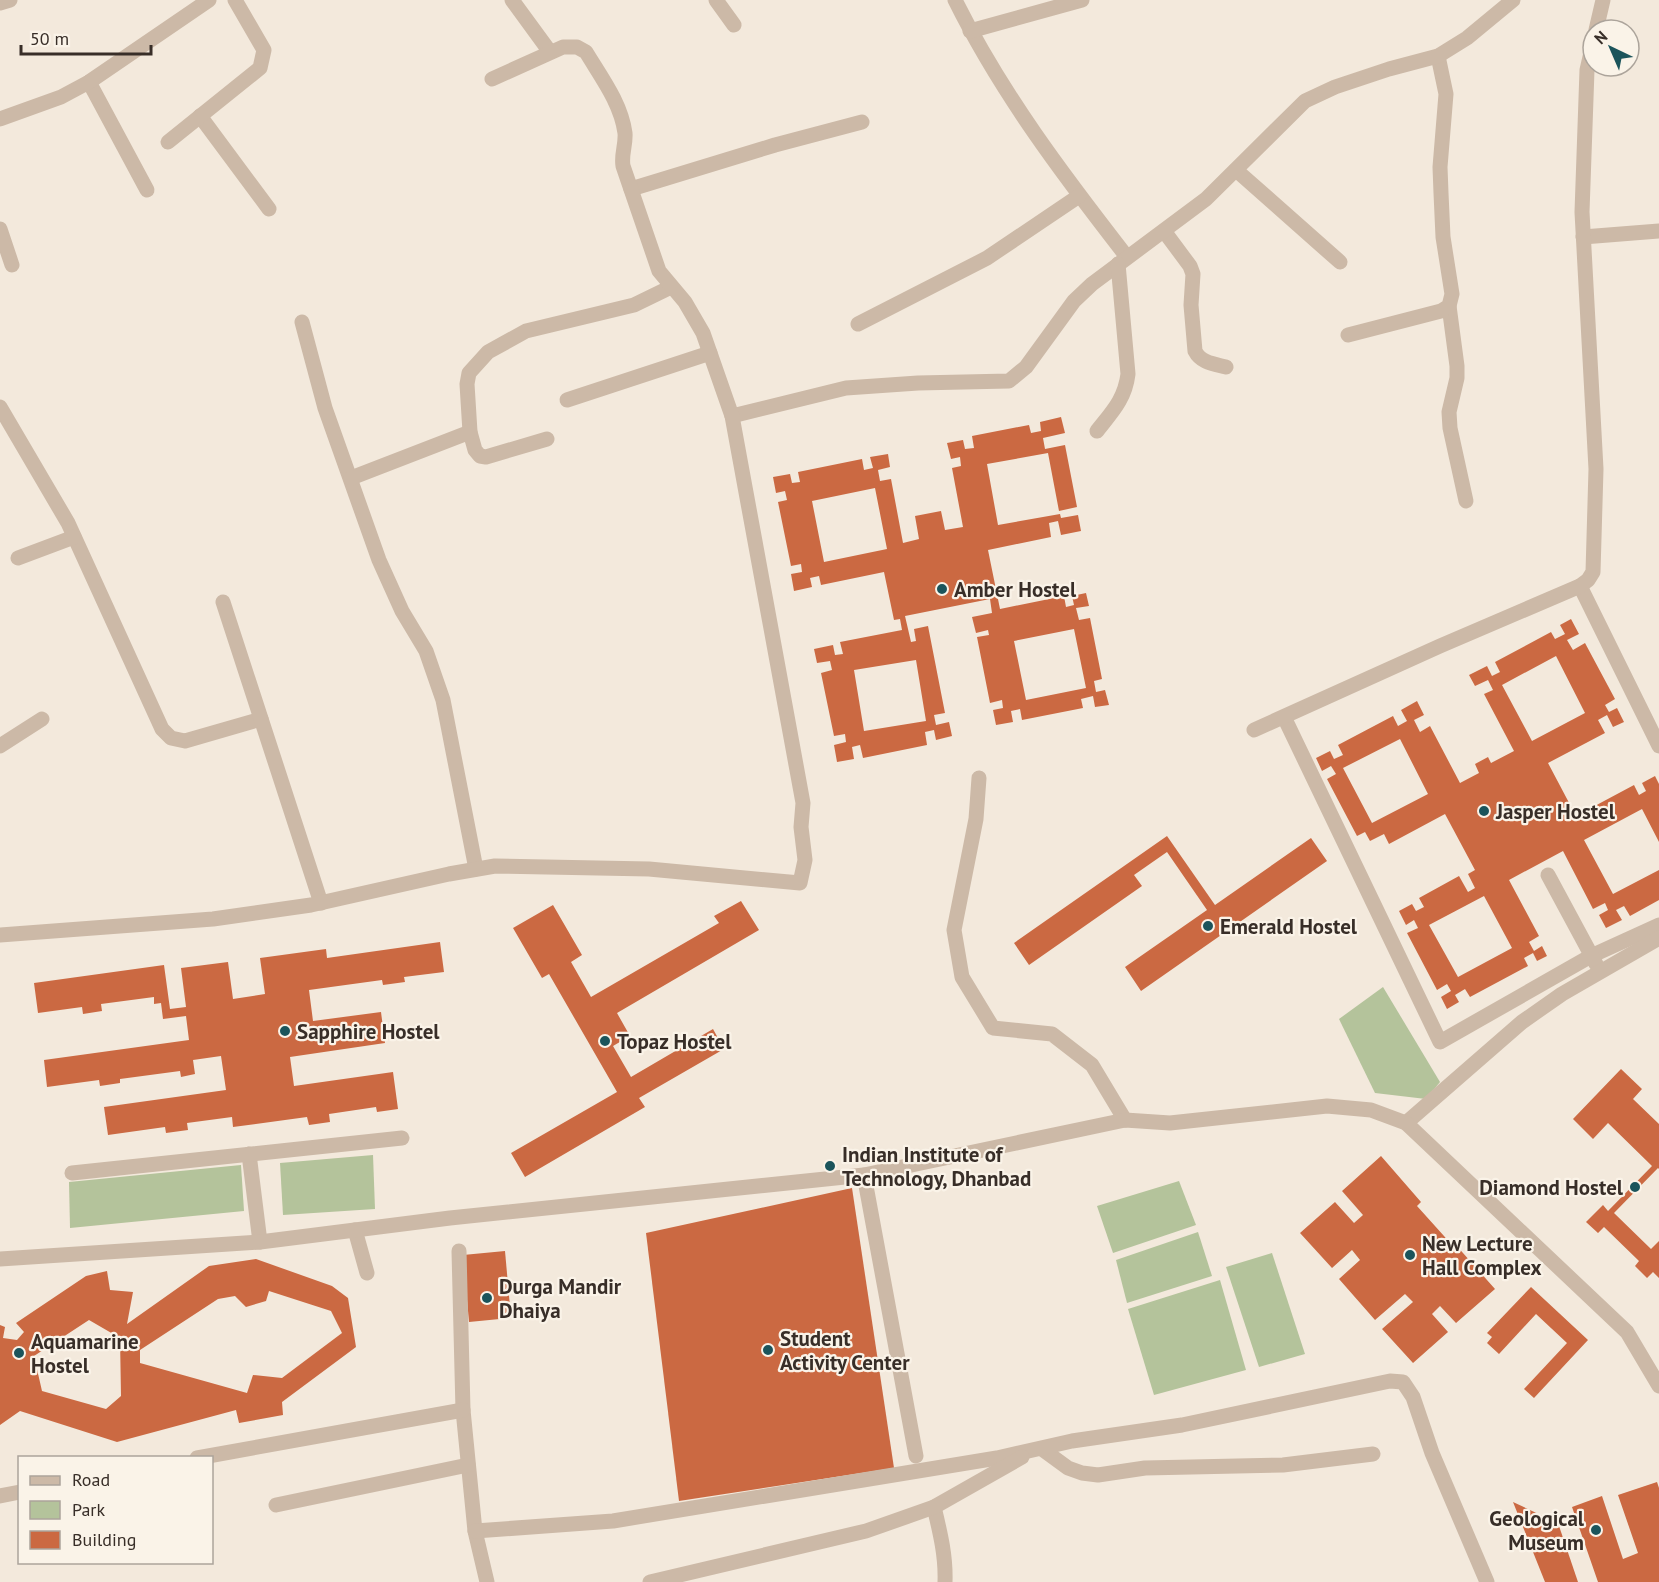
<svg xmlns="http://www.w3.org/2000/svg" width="1659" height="1582" viewBox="0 0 1659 1582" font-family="'PT Sans',sans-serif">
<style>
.green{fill:#b4c39b}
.building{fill:#cb6942;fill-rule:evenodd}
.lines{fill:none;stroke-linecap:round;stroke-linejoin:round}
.minor{stroke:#ccb9a7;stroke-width:15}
.poi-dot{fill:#1b545b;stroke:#faf3e8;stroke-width:2}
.labels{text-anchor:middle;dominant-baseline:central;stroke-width:4.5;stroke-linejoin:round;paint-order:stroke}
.poi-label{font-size:21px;font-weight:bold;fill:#382e28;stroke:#faf3e8;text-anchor:start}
</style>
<rect width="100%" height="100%" fill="#f3e9dc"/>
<!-- green -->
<g class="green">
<polygon points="1383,987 1440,1082 1426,1099 1375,1093 1339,1019"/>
<polygon points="373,1155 375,1209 283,1215 280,1163"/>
<polygon points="241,1165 244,1211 70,1228 69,1182"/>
<polygon points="1179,1181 1196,1225 1113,1253 1097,1206"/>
<polygon points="1198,1232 1212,1276 1127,1303 1116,1260"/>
<polygon points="1272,1253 1305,1354 1259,1367 1226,1267"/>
<polygon points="1220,1280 1246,1370 1154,1395 1128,1309"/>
</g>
<!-- building -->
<g class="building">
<path d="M1061 417 1065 433 1043 438 1045 449 1065 445 1077 507 1059 511 1048 453 987 464 998 525 1060 514 1061 518 1078 515 1081 531 1061 535 1058 521 1049 523 1051 537 988 550 1000 609 1064 596 1066 607 1074 605 1072 596 1086 593 1089 606 1076 608 1079 620 1090 618 1102 679 1094 681 1096 692 1105 690 1109 705 1095 707 1093 696 1081 699 1083 708 1022 720 1020 709 1011 711 1013 722 996 725 993 710 1003 708 1002 700 990 703 977 637 989 635 988 630 976 633 972 617 992 613 990 599 905 616 911 642 916 641 914 629 928 626 945 713 934 715 936 725 949 722 952 736 936 740 934 730 925 732 927 745 863 758 860 745 852 747 854 759 837 762 834 745 846 742 845 734 834 736 821 673 832 670 830 661 817 663 814 649 833 645 835 655 843 654 840 642 902 630 900 619 894 620 884 572 821 585 819 576 810 578 812 587 794 591 791 574 802 572 801 564 791 566 778 502 787 500 785 491 776 493 773 477 790 474 792 483 800 482 798 472 862 459 864 470 873 468 870 457 888 454 890 467 878 470 880 481 891 479 903 543 919 539 915 516 941 511 945 530 963 527 952 468 961 466 960 457 951 459 947 443 963 440 965 449 974 448 972 436 1029 425 1031 433 1041 431 1040 422ZM875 488 887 549 824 562 812 501ZM1074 629 1086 688 1026 700 1014 641ZM916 660 926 721 864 731 854 670Z"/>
<path d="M1571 619 1579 634 1567 640 1573 650 1585 643 1615 699 1605 705 1609 712 1617 708 1624 722 1613 727 1607 715 1598 720 1605 733 1548 763 1576 816 1634 785 1639 795 1646 791 1642 783 1655 776 1659 784V842L1642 809 1584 840 1613 894 1659 870V900L1630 916 1624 906 1616 910 1622 920 1606 928 1599 915 1608 910 1605 903 1593 909 1563 851 1509 880 1539 936 1529 942 1534 951 1542 946 1547 956 1537 961 1533 953 1524 958 1528 966 1470 997 1465 989 1455 995 1459 1002 1447 1009 1441 997 1451 991 1447 984 1437 990 1407 933 1418 928 1414 920 1406 925 1399 911 1412 904 1416 911 1424 907 1419 898 1459 876 1468 892 1475 888 1468 874 1475 870 1445 814 1389 844 1384 834 1370 841 1365 832 1357 836 1327 779 1336 774 1331 766 1322 771 1316 758 1330 751 1334 759 1343 755 1338 745 1393 716 1398 726 1407 721 1401 710 1417 701 1424 715 1414 720 1420 732 1430 726 1460 783 1479 773 1475 764 1488 757 1491 763 1514 751 1484 694 1493 690 1488 680 1475 686 1469 675 1487 666 1492 676 1500 672 1495 662 1551 632 1555 639 1565 634 1560 625ZM1556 656 1585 713 1532 741 1502 685ZM1400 739 1428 794 1372 823 1343 768ZM1484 896 1512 948 1458 977 1429 925Z"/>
<polygon points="1167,836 1215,905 1311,838 1327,861 1141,991 1125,967 1207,910 1167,852 1134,875 1142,886 1029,965 1014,943"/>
<polygon points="741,901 759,930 617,1013 630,1036 613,1046 631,1077 713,1029 724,1049 639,1098 645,1107 525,1177 511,1153 617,1092 549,974 542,978 513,928 553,905 582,955 571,962 591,997 719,923 714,916"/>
<polygon points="440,942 444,972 404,977 405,982 383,985 382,980 309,990 313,1021 381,1012 385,1043 290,1057 294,1086 393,1072 398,1109 377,1112 376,1107 329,1114 330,1122 309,1125 307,1117 233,1127 232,1117 187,1123 188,1130 166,1133 165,1127 108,1135 104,1107 226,1090 221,1056 193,1060 195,1074 181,1077 180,1071 120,1079 120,1083 100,1086 99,1080 47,1087 44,1060 189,1040 186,1016 163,1019 161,1003 154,1004 154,997 101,1004 102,1011 83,1014 82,1007 38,1013 34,983 164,965 170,1009 186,1007 181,968 228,962 233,999 265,994 260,958 326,949 327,958"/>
<polygon points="1621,1069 1642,1089 1633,1099 1659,1124 1659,1169 1658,1168 1614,1213 1651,1249 1659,1241 1659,1278 1653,1272 1647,1278 1635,1266 1639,1261 1604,1227 1598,1233 1586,1222 1603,1205 1608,1211 1652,1166 1608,1123 1593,1139 1573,1119"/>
<polygon points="1381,1156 1421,1202 1417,1206 1453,1246 1455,1244 1495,1289 1456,1323 1440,1306 1432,1314 1448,1332 1413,1363 1382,1329 1413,1302 1405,1294 1375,1320 1339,1279 1360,1260 1352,1250 1332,1268 1300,1233 1335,1202 1354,1223 1363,1215 1342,1191"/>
<polygon points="852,1188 894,1468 679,1501 646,1233"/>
<polygon points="505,1251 511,1318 469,1322 463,1255"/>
<path d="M256 1259 332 1286 348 1298 356 1347 282 1402 283 1415 239 1423 236 1410 117 1442 20 1411 0 1425V1325L5 1327 3 1338 17 1340 24 1332 16 1323 86 1276 107 1271 110 1290 133 1292 127 1324 209 1266ZM269 1291 331 1311 342 1333 282 1378 253 1375 247 1393 140 1363V1350L218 1299 235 1296 246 1307 266 1301ZM89 1320 120 1338 121 1396 106 1409 42 1391 34 1356Z"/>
<polygon points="1531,1287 1588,1340 1534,1398 1524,1389 1567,1343 1536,1314 1499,1354 1487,1343 1492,1337 1487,1333"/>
<polygon points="1657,1482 1659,1488 1659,1582 1598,1582 1572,1507 1602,1496 1623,1559 1638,1553 1618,1495"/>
<polygon points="1513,1502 1558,1523 1578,1582 1545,1582"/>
</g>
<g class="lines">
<!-- minor -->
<g class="minor">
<polyline points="512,0 550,52"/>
<polyline points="716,0 734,25"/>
<path d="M955 0C1001 93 1064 176 1127 257"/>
<polyline points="0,3 10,0"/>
<polyline points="1596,30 1603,0"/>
<polyline points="970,31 1082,0"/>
<polyline points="89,82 147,190"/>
<polyline points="200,116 269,209"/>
<polyline points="0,119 61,97 89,82 209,0"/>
<polyline points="168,142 260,68 264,50 235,0"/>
<polyline points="1236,170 1340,262"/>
<polyline points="631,189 775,145 862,122"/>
<polyline points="0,229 12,265"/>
<path d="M1164 231 1190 266 1193 274 1191 305 1195 351C1201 363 1214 364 1226 367"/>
<polyline points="1583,237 1659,231"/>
<polyline points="1449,306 1457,366 1457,378 1449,412 1450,428 1466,501"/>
<polyline points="302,322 325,408 379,560 402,611 426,651 443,700 476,869"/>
<polyline points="858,324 987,258 1079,196"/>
<polyline points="1348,335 1441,311 1449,306 1452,294 1443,237 1441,193 1440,167 1446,94 1438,56"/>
<polyline points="567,400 710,353"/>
<polyline points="0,407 68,523 162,729 171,738 185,741 261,719"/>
<polyline points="732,416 846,388 918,383 1009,381 1026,367 1074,301 1092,284 1206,199 1305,101 1335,87 1389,69 1438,56 1467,38 1513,0"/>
<path d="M1097 431C1112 412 1125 399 1128 374L1118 264"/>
<polyline points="547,439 486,457 480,456 475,450 470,432 467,384 469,373 488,352 526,331 634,305 671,287"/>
<polyline points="351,478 470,432"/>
<polyline points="18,558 74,537"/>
<polyline points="1580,586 1659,746"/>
<polyline points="223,602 321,903"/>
<polyline points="1284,717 1440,1042 1591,956 1659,925"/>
<polyline points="1254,730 1440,646 1580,586 1588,580 1593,572 1596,469 1582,212 1587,70 1593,44"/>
<polyline points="0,746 42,719"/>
<polyline points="979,778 976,819 954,930 962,977 993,1028 1052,1034 1092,1065 1125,1120"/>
<polyline points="1548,875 1596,964"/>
<path d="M0 935 213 919 311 905 449 874 495 866 649 869 800 883 805 860 801 827 803 803 732 416 703 333 685 302 659 271 623 166C621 154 626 145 625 133 621 103 601 77 586 52L577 47H563L492 79"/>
<polyline points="1406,1123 1522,1022 1562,994 1659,938"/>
<polyline points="249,1154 260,1242"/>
<polyline points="72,1173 402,1138"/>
<polyline points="864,1175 916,1456"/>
<polyline points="355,1230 367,1273"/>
<polyline points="459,1251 463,1410 475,1531 487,1582"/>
<polyline points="0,1259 260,1242 450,1218 864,1175 1125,1120 1170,1123 1327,1106 1371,1110 1406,1123 1627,1332 1659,1386"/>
<polyline points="1042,1449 1068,1468 1082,1473 1098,1475 1145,1468 1283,1465 1373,1454"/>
<polyline points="197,1458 463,1410"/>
<polyline points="0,1496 20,1492"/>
<polyline points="276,1505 468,1465"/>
<path d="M934 1507C940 1532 946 1556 945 1582"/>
<polyline points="475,1531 613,1521 997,1458 1072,1441 1182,1425 1390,1381 1403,1382 1413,1397 1432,1453 1487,1582"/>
<polyline points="650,1582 866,1531 934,1507 1022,1457"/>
</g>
</g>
<!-- markers -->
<g class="poi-dot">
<circle cx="942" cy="589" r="6"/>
<circle cx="1484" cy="811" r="6"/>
<circle cx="1208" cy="926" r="6"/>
<circle cx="285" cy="1031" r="6"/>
<circle cx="605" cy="1041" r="6"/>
<circle cx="830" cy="1166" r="6"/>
<circle cx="1635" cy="1187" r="6"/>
<circle cx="1410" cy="1255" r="6"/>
<circle cx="487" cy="1298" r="6"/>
<circle cx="768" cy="1350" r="6"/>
<circle cx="19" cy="1353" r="6"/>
<circle cx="1596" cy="1530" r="6"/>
</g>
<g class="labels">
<!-- poi labels -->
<g class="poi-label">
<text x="954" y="589">Amber Hostel</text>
<text x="1496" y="811">Jasper Hostel</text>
<text x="1220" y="926">Emerald Hostel</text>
<text x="297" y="1031">Sapphire Hostel</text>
<text x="617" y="1041">Topaz Hostel</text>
<text x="842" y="1154">Indian Institute of<tspan x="842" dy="24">Technology, Dhanbad</tspan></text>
<text x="1623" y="1187" text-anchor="end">Diamond Hostel</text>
<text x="1422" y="1243">New Lecture<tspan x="1422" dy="24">Hall Complex</tspan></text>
<text x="499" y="1286">Durga Mandir<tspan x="499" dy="24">Dhaiya</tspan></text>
<text x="780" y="1338">Student<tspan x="780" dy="24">Activity Center</tspan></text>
<text x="31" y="1341">Aquamarine<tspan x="31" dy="24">Hostel</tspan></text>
<text x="1584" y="1518" text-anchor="end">Geological<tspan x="1584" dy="24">Museum</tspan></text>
</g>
</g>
<!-- legend -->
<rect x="18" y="1456" width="195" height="108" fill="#faf3e8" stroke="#aca49b" stroke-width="1.5"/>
<rect x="30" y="1476" width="30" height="9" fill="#ccb9a7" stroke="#aca49b" stroke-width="1.5"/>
<text x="72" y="1486" font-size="18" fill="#382e28">Road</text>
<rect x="30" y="1501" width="30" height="18" fill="#b4c39b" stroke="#aca49b" stroke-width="1.5"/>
<text x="72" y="1516" font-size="18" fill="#382e28">Park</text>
<rect x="30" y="1531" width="30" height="18" fill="#cb6942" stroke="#aca49b" stroke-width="1.5"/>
<text x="72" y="1546" font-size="18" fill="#382e28">Building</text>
<!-- north arrow -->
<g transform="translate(1611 48) rotate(316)"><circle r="28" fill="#faf3e8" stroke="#aca49b" stroke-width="1.5"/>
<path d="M0-4.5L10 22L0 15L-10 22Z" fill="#1b545b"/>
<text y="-9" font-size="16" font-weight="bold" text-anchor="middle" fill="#382e28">N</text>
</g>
<!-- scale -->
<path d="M21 45v9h130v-9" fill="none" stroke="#382e28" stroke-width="3"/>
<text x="30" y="45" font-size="18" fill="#382e28" stroke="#faf3e8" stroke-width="4.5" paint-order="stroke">50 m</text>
</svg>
